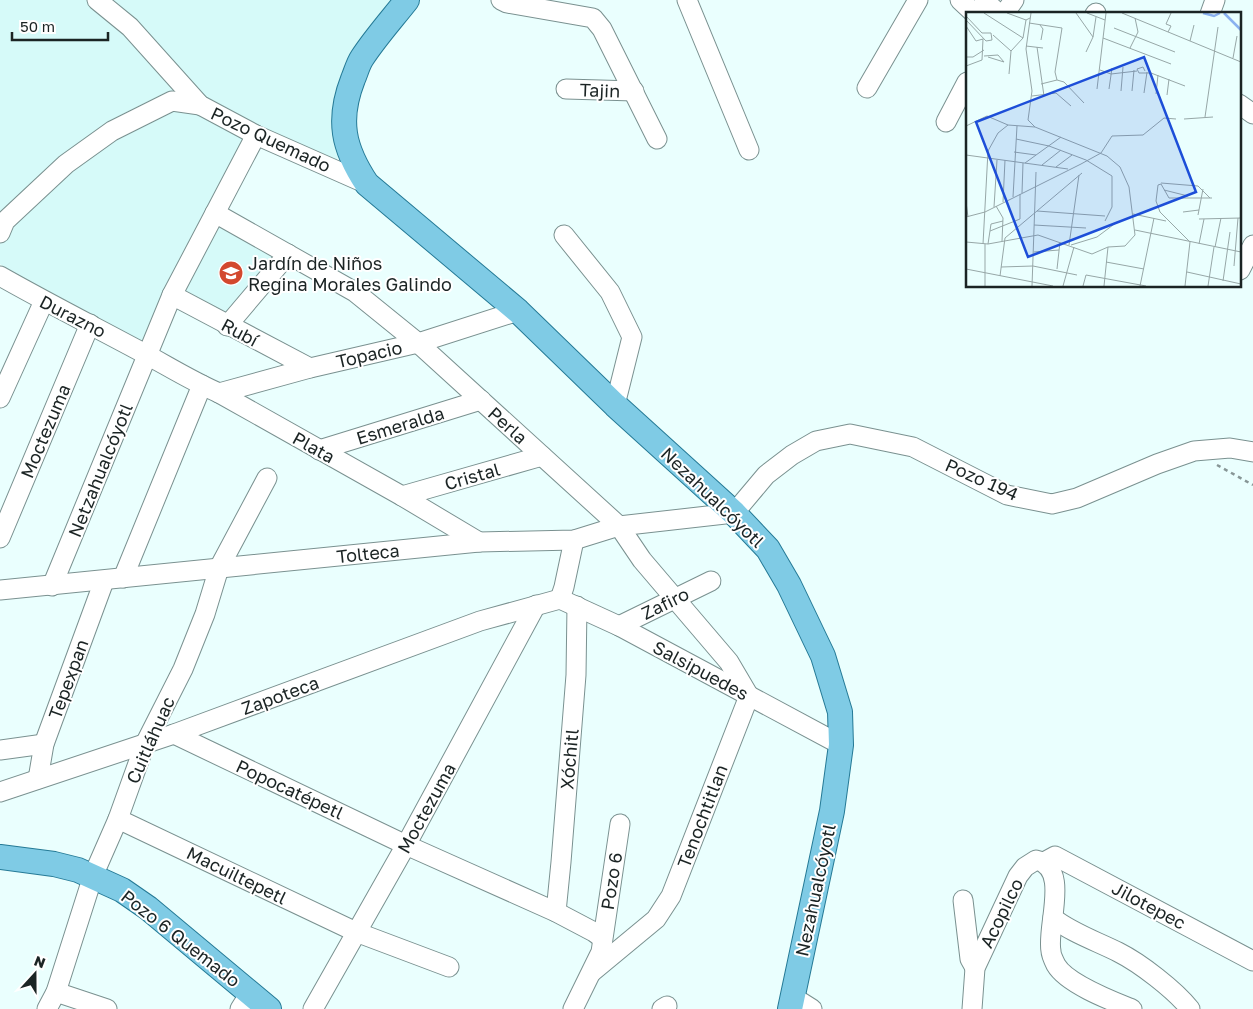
<svg xmlns="http://www.w3.org/2000/svg" width="1253" height="1009" viewBox="0 0 1253 1009" font-family="'Golos Text',sans-serif">
<style>
.built{fill:#d6faf9}
.lines{fill:none;stroke-linecap:round;stroke-linejoin:round}
.minor-casing{stroke:#7a9190;stroke-width:21}
.major-casing{stroke:#257a96;stroke-width:26}
.path{stroke:#879696;stroke-width:2.5;stroke-dasharray:4 4;stroke-linecap:butt}
.minor{stroke:#fff;stroke-width:19}
.major{stroke:#7fcbe5;stroke-width:24}
.labels{text-anchor:middle;dominant-baseline:central;stroke-width:4;stroke-linejoin:round;paint-order:stroke}
.street-label{font-size:18px;fill:#1b2424;stroke:#fff}
.poi-label{font-size:18px;fill:#1b2424;stroke:#fff;text-anchor:start}
.inset-river{fill:none;stroke:#8ab1f0;stroke-width:2.5}
.inset-road{fill:none;stroke:#97a7a7;stroke-width:1}
.view{fill:#1d4ed8;fill-opacity:0.15;stroke:#1d4ed8;stroke-width:2.5}
.inset-edge{fill:none;stroke:#1b2424;stroke-width:2.5}
</style>
<rect width="100%" height="100%" fill="#eafffe"/>
<!-- built -->
<g class="built">
<polygon points="0,0 401,0 338,89 333,105 333,123 339,155 336,161 263,128 142,343 50,295 0,264"/>
<polygon points="221,220 282,256 233,316 184,290"/>
</g>
<g class="lines">
<defs>
<g id="minor">
<polyline points="97,0 130,27 200,105 256,135 367,184"/>
<polyline points="501,0 507,3 593,18 602,29 657,139"/>
<polyline points="687,0 749,150"/>
<polyline points="960,0 975,14"/>
<polyline points="984,0 999,14"/>
<polyline points="1004,14 1014,0"/>
<polyline points="1095,14 1096,13"/>
<polyline points="1210,14 1215,0"/>
<polyline points="867,88 918,0"/>
<polyline points="566,89 634,91"/>
<polyline points="1239,104 1253,114"/>
<polyline points="946,122 967,82"/>
<polyline points="215,213 355,292 418,343 619,526 642,560 729,662 749,696"/>
<polyline points="0,233 5,221 66,164 112,131 172,101 200,105"/>
<polyline points="564,235 610,292 632,337 615,405"/>
<polyline points="1240,270 1253,245"/>
<path d="M0 276C44 301 89 324 134 348 163 363 189 380 219 393L402 496 479 542"/>
<polyline points="172,295 310,368"/>
<polyline points="227,326 288,254"/>
<polyline points="219,393 310,368 418,343 518,311"/>
<polyline points="0,398 44,301"/>
<polyline points="319,450 481,400"/>
<polyline points="402,496 542,456"/>
<polyline points="0,538 90,324"/>
<polyline points="123,578 202,385"/>
<polyline points="52,586 172,295 256,135"/>
<polyline points="0,590 479,542 574,540 619,526 734,513 766,475 792,455 816,441 850,434 913,447 1007,495 1052,504 1077,498 1157,464 1194,451 1230,448 1253,452"/>
<polyline points="560,599 619,626 841,745"/>
<polyline points="560,599 564,587 574,540"/>
<polyline points="619,626 711,581"/>
<polyline points="174,734 406,845 556,912 594,932 602,938"/>
<polyline points="0,750 44,744"/>
<polyline points="38,779 44,744 104,581"/>
<polyline points="0,792 174,734 480,621 560,599"/>
<polyline points="118,819 356,932 449,967"/>
<polyline points="1044,862 1055,856 1253,961"/>
<polyline points="963,900 970,959 975,968"/>
<polyline points="556,912 561,862 576,675 577,606"/>
<path d="M1053 918C1072 933 1096 941 1118 952 1140 963 1175 990 1190 1009"/>
<polyline points="592,972 656,919 671,896 749,696"/>
<polyline points="56,992 107,1009"/>
<polyline points="793,997 812,1009"/>
<polyline points="47,1009 56,992 93,876 118,819 145,744 183,669 205,614 219,568 267,478"/>
<polyline points="240,1009 250,993"/>
<polyline points="313,1009 406,845 536,605"/>
<polyline points="573,1009 601,952 620,824"/>
<polyline points="662,1009 667,1006"/>
<path d="M972 1009 975 968 1018 876 1025 867 1036 860C1071 867 1046 927 1051 951 1051 955 1054 961 1056 965 1067 984 1112 1001 1132 1009"/>
</g>
<g id="major">
<path d="M407 0C392 19 375 38 362 58 358 64 356 72 353 79 337 120 343 148 367 184L518 311 615 405 734 513 768 549 789 585 823 656 840 712 841 745 832 811 790 1009"/>
<polyline points="0,857 54,864 78,870 122,890 148,908 269,1009"/>
</g>
</defs>
<!-- minor casing -->
<use href="#minor" class="minor-casing"/>
<!-- major casing -->
<use href="#major" class="major-casing"/>
<!-- path -->
<polyline class="path" points="1217,465 1253,485"/>
<!-- minor -->
<use href="#minor" class="minor"/>
<!-- major -->
<use href="#major" class="major"/>
</g>
<!-- icons -->
<defs>
<symbol id="school-disc" viewBox="-11 -11 22 22"><circle r="9.5" fill="#d3482e" stroke="#fff"/><path d="M0-5L7-2L0 1L-7-2ZM-4 1L0 2.5L4 1V4Q0 6-4 4Z" fill="#fff"/></symbol>
</defs>
<g fill-rule="evenodd">
<use href="#school-disc" x="217" y="259" width="28" height="28"/>
</g>
<g class="labels">
<!-- street labels -->
<g class="street-label">
<text transform="translate(600 90) rotate(2)">Tajin</text>
<text transform="translate(271 139) rotate(25)">Pozo Quemado</text>
<text transform="translate(73 316) rotate(27)">Durazno</text>
<text transform="translate(240 332) rotate(28)">Rubí</text>
<text transform="translate(369 354) rotate(-13)">Topacio</text>
<text transform="translate(400 425) rotate(-17)">Esmeralda</text>
<text transform="translate(508 425) rotate(42)">Perla</text>
<text transform="translate(45 431) rotate(-67)">Moctezuma</text>
<text transform="translate(314 447) rotate(29)">Plata</text>
<text transform="translate(100 470) rotate(-68)">Netzahualcóyotl</text>
<text transform="translate(472 476) rotate(-16)">Cristal</text>
<text transform="translate(982 479) rotate(24)">Pozo 194</text>
<text transform="translate(713 497) rotate(44)">Nezahualcóyotl</text>
<text transform="translate(368 553) rotate(-6)">Tolteca</text>
<text transform="translate(665 603) rotate(-26)">Zafiro</text>
<text transform="translate(701 670) rotate(28)">Salsipuedes</text>
<text transform="translate(68 679) rotate(-70)">Tepexpan</text>
<text transform="translate(280 695) rotate(-20)">Zapoteca</text>
<text transform="translate(150 740) rotate(-66)">Cuitláhuac</text>
<text transform="translate(569 759) rotate(-85)">Xóchitl</text>
<text transform="translate(290 789) rotate(25)">Popocatépetl</text>
<text transform="translate(426 808) rotate(-61)">Moctezuma</text>
<text transform="translate(702 816) rotate(-69)">Tenochtitlan</text>
<text transform="translate(237 875) rotate(26)">Macuiltepetl</text>
<text transform="translate(611 881) rotate(-81)">Pozo 6</text>
<text transform="translate(815 890) rotate(-78)">Nezahualcóyotl</text>
<text transform="translate(1149 905) rotate(28)">Jilotepec</text>
<text transform="translate(1001 913) rotate(-64)">Acopilco</text>
<text transform="translate(181 938) rotate(38)">Pozo 6 Quemado</text>
</g>
<!-- poi labels -->
<g class="poi-label">
<text x="248" y="263">Jardín de Niños<tspan x="248" dy="21">Regina Morales Galindo</tspan></text>
</g>
</g>
<!-- overview -->
<g transform="translate(966 12)">
<rect width="275" height="275" fill="#eafffe"/>
<path class="inset-river" d="M237 1 248 4 254 1M258 1 275 18"/>
<path class="inset-road" d="M18 1 57 26M41 1 60 8M110 1 127 25 120 40M121 1 139 8M156 1 275 50M0 4 16 21H25L26 28 20 29 0 8M63 11 96 16 89 60 91 68 98 70 118 91M74 13 77 17 75 28M0 14 10 29 17 27M148 16 209 40M202 20 205 14 200 12 205 1M27 23 45 39M127 25 130 5M137 26 205 52M224 29 228 13M60 34 77 36M71 35 78 84M164 36 172 20 169 6M18 44 32 43 38 50 22 45M0 45H7L18 38M267 46 271 24M0 54 16 48 17 27M134 58 145 62 171 59M179 59 177 55 171 57 173 61H185L219 74M43 62 45 39 57 26 60 8 64 6M75 72 91 68M131 77 140 1M143 77 146 56M155 79 157 55M166 79 168 58M178 81 181 60M190 82 192 63M201 83 203 67M66 84 90 81 105 94M239 105 252 15M218 107 247 105M0 114 21 104 42 113 69 115M50 127 83 134 120 148 146 164V195L139 209M48 140 70 143M0 143 102 157M59 151 95 125M76 153 95 138M90 155 106 143M195 171 232 174 244 186M198 178 222 184M56 181 57 151M54 182V207M47 185 51 114M0 190 2 205M37 190 39 148M30 194 37 206 36 229M28 195 31 148M71 199 139 204M217 200 233 198M167 202 200 209M232 203 237 177M0 205 19 200 115 152 135 141 146 124 177 123 198 106 210 107M233 207 275 206M68 213 120 216M169 218 275 240M24 219 54 207M0 230 22 232 72 223 126 242 142 235 159 234 169 223 163 175 154 155 141 144 69 115 62 108 66 79 60 37 65 1M224 230 194 200 190 189 192 173 195 172 203 186H246M17 232 22 139 32 121 42 113M19 232V274M22 232 25 212 37 209M233 232 238 207M103 233 113 163M105 233 131 225 151 210M249 235 255 206M68 240 93 238M140 250 178 257M268 254 272 206M35 255 67 254 111 263M0 257 87 274M91 257 94 230M221 260 275 272M34 264 39 226 116 161M257 269 264 220M66 274 70 160M97 274 108 235M117 274 120 263 180 274M138 274 142 235M174 274 188 206M219 274 224 230M242 274 248 235"/>
<path class="view" d="M178 45 230 180 62 245 10 110Z"/>
<rect width="275" height="275" class="inset-edge"/>
</g>
<!-- north arrow -->
<g transform="translate(35 974) rotate(21)" stroke="#ffffff" stroke-width="4" paint-order="stroke">
<path d="M0-4L9 19L0 12L-9 19Z" fill="#1b2424"/>
<text y="-8" font-size="14" font-weight="bold" text-anchor="middle" fill="#1b2424">N</text>
</g>
<!-- scale -->
<path d="M12 32v8h96v-8" fill="none" stroke="#1b2424" stroke-width="2.5"/>
<text x="20" y="32" font-size="15" fill="#1b2424" stroke="#ffffff" stroke-width="4" paint-order="stroke">50 m</text>
</svg>
